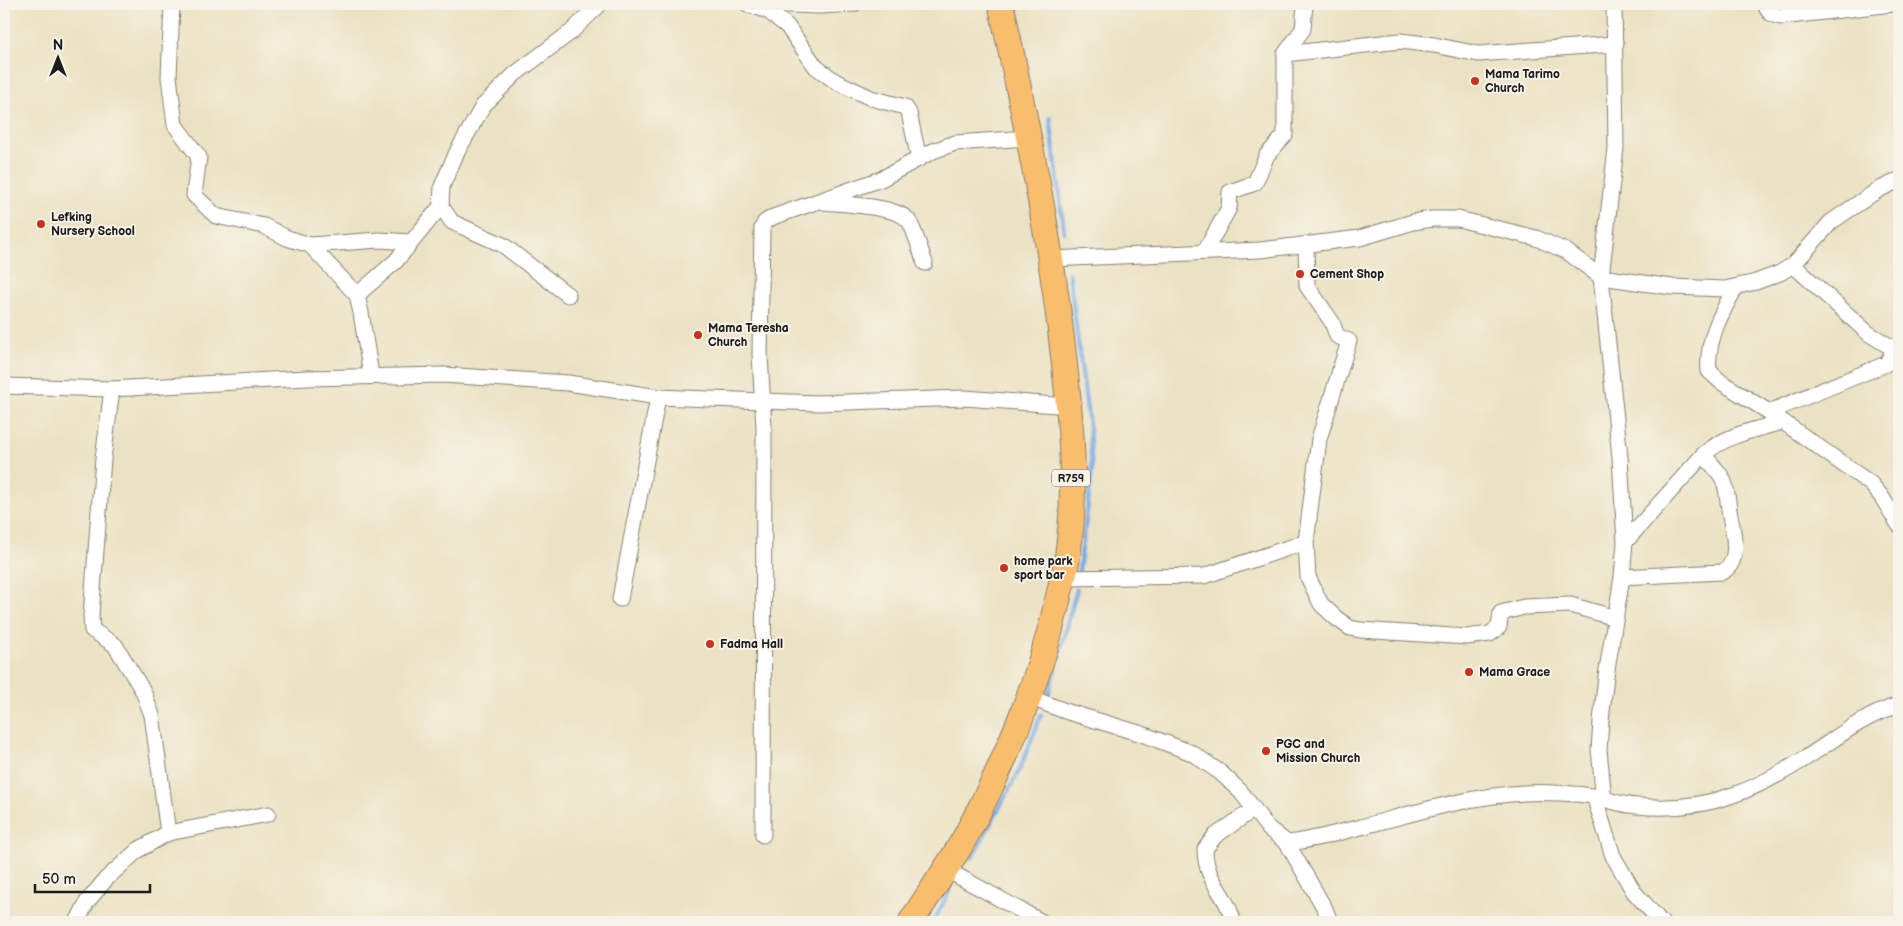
<svg xmlns="http://www.w3.org/2000/svg" width="1903" height="926" viewBox="0 0 1903 926" font-family="'Balsamiq Sans',sans-serif">
<style>
.lines{fill:none;stroke-linecap:round;stroke-linejoin:round}
.stream{stroke:#79a9e4;stroke-width:4.5}
.minor-casing{stroke:#847f70;stroke-width:17}
.primary-casing{stroke:#847f70;stroke-width:27}
.minor{stroke:#fff;stroke-width:15}
.primary{stroke:#f9be6d;stroke-width:25}
.poi-dot{fill:#c8321e;stroke:#f7f3e8;stroke-width:2}
.labels{text-anchor:middle;dominant-baseline:central;stroke-width:4;stroke-linejoin:round;paint-order:stroke}
.shield{fill:#f7f3e8;stroke:#5e5c59;stroke-width:1}
.shield-label{font-size:11px;font-weight:bold;fill:#1c1c1c}
.poi-label{font-size:12px;font-weight:bold;fill:#1c1c1c;stroke:#f7f3e8;text-anchor:start}
</style>
<rect width="100%" height="100%" fill="#f7f3e8"/>
<filter id="ink" filterUnits="userSpaceOnUse"><feTurbulence type="fractalNoise" baseFrequency=".02" numOctaves="2"/><feDisplacementMap in="SourceGraphic" scale="10" xChannelSelector="R" yChannelSelector="G"/><feConvolveMatrix kernelMatrix="1 2 1 2 8 2 1 2 1" color-interpolation-filters="sRGB"/></filter>
<filter id="wash" filterUnits="userSpaceOnUse"><feTurbulence type="fractalNoise" baseFrequency=".0096" numOctaves="4" result="noise"/><feDisplacementMap in="SourceGraphic" scale="20" xChannelSelector="R" yChannelSelector="G"/><feGaussianBlur stdDeviation="1.12" result="paint"/><feColorMatrix in="noise" values="0 0 0 0 0 0 0 0 0 0 0 0 0 0 0 0 0 1.4 0 .05"/><feComposite in="paint" operator="in"/></filter>
<g filter="url(#wash)">
<rect width="100%" height="100%" fill="#ebe2c3"/>
<g class="lines">
<!-- stream -->
<g class="stream">
<polyline points="1050,117 1064,232"/>
<polyline points="1069,273 1089,425 1092,472 1079,571"/>
<polyline points="1048,695 1077,589"/>
<polyline points="972,858 1019,771 1041,715"/>
<polyline points="933,922 949,892"/>
</g>
</g>
</g>
<g filter="url(#ink)">
<g class="lines">
<defs>
<g id="minor">
<polyline points="172,4 169,77 175,125 199,157 194,195 216,216 264,226 287,238 310,245 357,295 361,313 371,375"/>
<polyline points="747,4 768,11 787,26 816,67 835,81 871,98 905,107 909,113 919,159"/>
<polyline points="762,4 820,6 854,4"/>
<path d="M1765 4C1768 13 1772 15 1781 17L1892 4"/>
<polyline points="1285,54 1400,41 1434,45 1478,54 1616,44"/>
<path d="M824 202C842 204 897 206 908 220 913 225 922 255 925 263"/>
<polyline points="1306,244 1307,286 1332,322 1337,336 1349,341 1319,439 1306,542 1308,577 1321,604 1336,618 1350,628 1360,630 1467,637 1490,634 1499,627 1501,613 1524,607 1570,605 1616,618"/>
<polyline points="310,245 379,240 411,242"/>
<polyline points="1205,251 1229,208 1230,192 1255,183 1267,155 1285,135 1285,54 1303,29 1305,4"/>
<polyline points="1050,259 1260,250 1360,238 1413,222 1432,219 1458,219 1536,238 1566,251 1601,277 1672,287 1725,289 1756,282 1780,273 1793,265 1831,222 1878,190 1899,180"/>
<polyline points="1793,265 1868,333 1899,352"/>
<path d="M1736 287C1721 313 1706 341 1709 371L1721 382 1769 412 1871 484 1881 496 1899 525"/>
<polyline points="357,295 396,261 441,206"/>
<polyline points="568,295 503,245 452,222 441,206 442,186 457,152 483,106 515,74 571,32 600,4"/>
<polyline points="4,386 112,389 307,378 443,375 568,383 658,397 818,403 965,398 1069,406"/>
<polyline points="112,389 103,459 91,616 92,630 115,645 143,691 152,715 168,833"/>
<polyline points="1769,412 1886,364 1895,349"/>
<path d="M1625 542 1703 455C1725 435 1754 430 1782 422"/>
<path d="M1622 577 1722 572C1743 562 1732 528 1729 510 1728 500 1727 488 1723 479 1718 470 1710 462 1703 455"/>
<polyline points="1063,578 1204,576 1306,542"/>
<polyline points="620,599 658,397"/>
<path d="M1029 697 1065 711 1142 734 1192 753 1221 773 1241 792 1268 828 1287 843C1312 841 1336 833 1361 827 1414 813 1469 796 1524 793 1540 792 1581 793 1596 797 1609 800 1622 805 1636 806 1669 809 1703 806 1733 795 1757 787 1780 774 1801 761 1833 741 1862 716 1899 705"/>
<polyline points="1594,796 1613,856 1634,892 1661,922"/>
<polyline points="1604,800 1599,750 1601,721 1606,676 1622,577 1625,542 1620,457 1601,277 1616,148 1614,4"/>
<polyline points="763,835 764,429 760,354 762,228 765,222 773,217 881,179 933,151 955,143 1029,138"/>
<polyline points="1287,843 1325,909 1330,922"/>
<polyline points="945,869 1042,922"/>
<polyline points="77,922 87,902 106,879 138,850 168,833 268,814"/>
<path d="M1233 922C1228 894 1205 883 1205 849L1215 836 1254 809"/>
</g>
<path id="primary" d="M911 922C928 895 947 869 963 841 1006 762 1041 678 1060 590 1063 578 1067 565 1068 552 1077 489 1071 423 1064 360 1051 240 1026 122 1001 4"/>
</defs>
<!-- minor casing -->
<use href="#minor" class="minor-casing"/>
<!-- primary casing -->
<use href="#primary" class="primary-casing"/>
<!-- minor -->
<use href="#minor" class="minor"/>
<!-- primary -->
<use href="#primary" class="primary"/>
</g>
</g>
<!-- markers -->
<g class="poi-dot">
<circle cx="1475" cy="81" r="5"/>
<circle cx="41" cy="224" r="5"/>
<circle cx="1300" cy="274" r="5"/>
<circle cx="698" cy="335" r="5"/>
<circle cx="1004" cy="568" r="5"/>
<circle cx="710" cy="644" r="5"/>
<circle cx="1469" cy="672" r="5"/>
<circle cx="1266" cy="751" r="5"/>
</g>
<g class="labels">
<!-- shield labels -->
<rect class="shield" x="1052" y="469.5" width="38" height="17" rx="4"/>
<g class="shield-label">
<text x="1071" y="478">R759</text>
</g>
<!-- poi labels -->
<g class="poi-label">
<text x="1485" y="74">Mama Tarimo<tspan x="1485" dy="14">Church</tspan></text>
<text x="51" y="217">Lefking<tspan x="51" dy="14">Nursery School</tspan></text>
<text x="1310" y="274">Cement Shop</text>
<text x="708" y="328">Mama Teresha<tspan x="708" dy="14">Church</tspan></text>
<text x="1014" y="561">home park<tspan x="1014" dy="14">sport bar</tspan></text>
<text x="720" y="644">Fadma Hall</text>
<text x="1479" y="672">Mama Grace</text>
<text x="1276" y="744">PGC and<tspan x="1276" dy="14">Mission Church</tspan></text>
</g>
</g>
<!-- margin -->
<rect width="1903" height="926" fill="none" stroke="#f7f3e8" stroke-width="20"/>
<!-- north arrow -->
<g transform="translate(58 58)" stroke="#f7f3e8" stroke-width="4" paint-order="stroke">
<path d="M0-4L9 19L0 12L-9 19Z" fill="#1c1c1c"/>
<text y="-8" font-size="14" font-weight="bold" text-anchor="middle" fill="#1c1c1c">N</text>
</g>
<!-- scale -->
<path d="M35 884v8h115v-8" fill="none" stroke="#1c1c1c" stroke-width="2.5"/>
<text x="42" y="884" font-size="15" fill="#1c1c1c" stroke="#f7f3e8" stroke-width="4" paint-order="stroke">50 m</text>
</svg>
